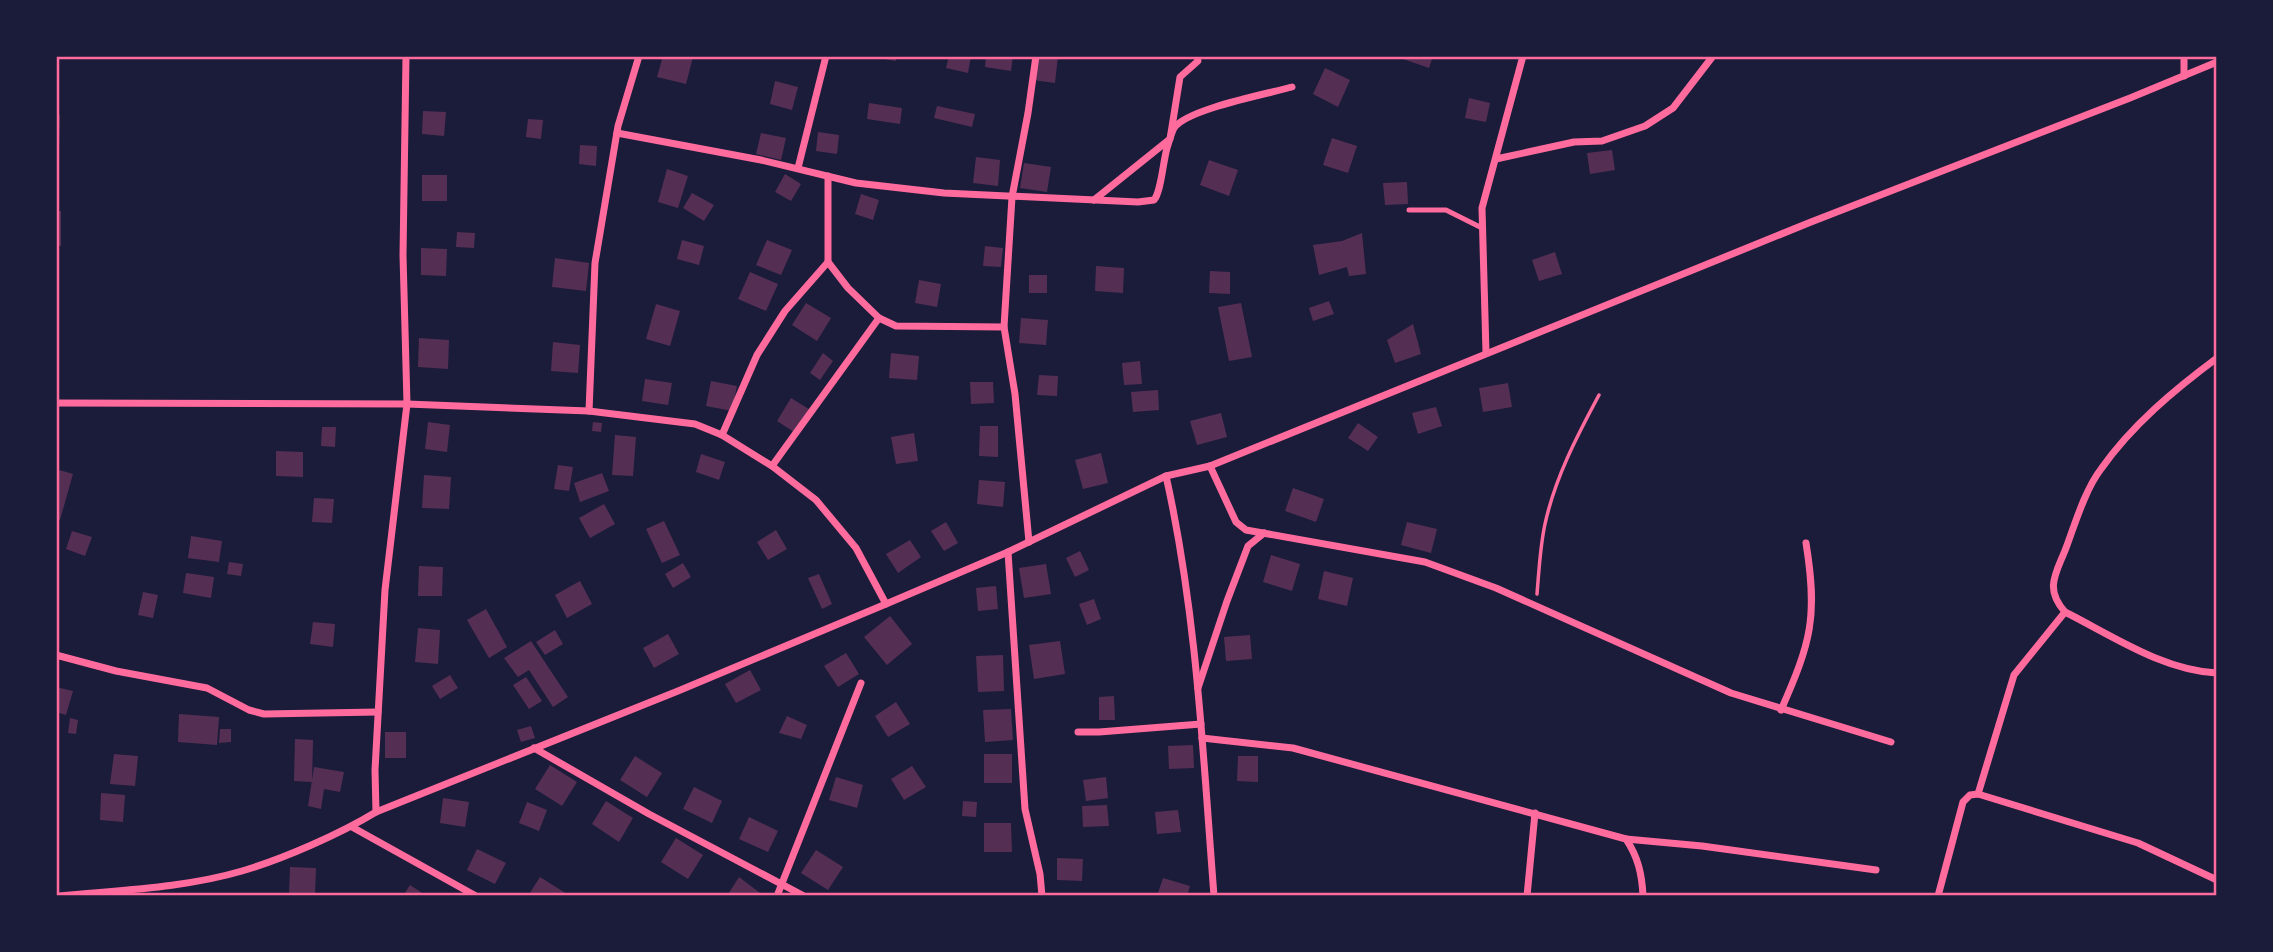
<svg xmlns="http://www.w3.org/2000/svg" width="2273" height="952" viewBox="0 0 2273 952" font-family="Roboto,sans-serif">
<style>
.building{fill:#542f53}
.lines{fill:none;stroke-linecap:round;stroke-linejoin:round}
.path{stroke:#ff6b9d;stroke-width:3.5}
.service{stroke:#ff6b9d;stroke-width:5}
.minor{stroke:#ff6b9d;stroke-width:7}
.neatline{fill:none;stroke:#ff6b9d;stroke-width:2.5}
</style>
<rect width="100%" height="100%" fill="#1b1b3a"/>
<!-- building -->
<g class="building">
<polygon points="663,56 693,57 686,84 657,77"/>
<polygon points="867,56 897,56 896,61"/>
<polygon points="949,56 971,56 968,73 946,68"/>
<polygon points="986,56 1013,56 1011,71 985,67"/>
<polygon points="1036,56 1058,56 1055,83 1033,80"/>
<polygon points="1404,56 1433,56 1429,68 1403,59"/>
<polygon points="1325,68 1350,80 1338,107 1313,94"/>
<polygon points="775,81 798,87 792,110 770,104"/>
<polygon points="1469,98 1490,103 1486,122 1465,118"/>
<polygon points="869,103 902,108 900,124 867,119"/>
<polygon points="937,106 975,114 972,127 934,118"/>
<polygon points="423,111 446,112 444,136 422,134"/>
<polygon points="56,115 60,115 59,151 56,151"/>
<polygon points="528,119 543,120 541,139 526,137"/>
<polygon points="818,132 839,135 837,154 816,151"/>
<polygon points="761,133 786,138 781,160 756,154"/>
<polygon points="1332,138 1357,146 1348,173 1323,165"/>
<polygon points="580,145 597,146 596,166 579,164"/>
<polygon points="1612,150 1615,170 1590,174 1587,153"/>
<polygon points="976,157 1000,160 998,186 973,183"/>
<polygon points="1209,160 1238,170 1229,196 1200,185"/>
<polygon points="1024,163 1051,167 1047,192 1020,188"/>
<polygon points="667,169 688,176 678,208 658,202"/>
<polygon points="785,174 801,184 791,201 775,192"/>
<rect x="422" y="175" width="25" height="26"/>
<polygon points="1407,182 1408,204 1385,205 1383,183"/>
<polygon points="692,193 714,205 704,221 683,208"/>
<polygon points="861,194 879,200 873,220 855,214"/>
<rect x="56" y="211" width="5" height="35"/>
<polygon points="457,232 475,233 474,248 456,247"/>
<polygon points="1362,233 1366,274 1349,276 1347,267 1319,275 1313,245 1342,241"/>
<polygon points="682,240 704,246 699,265 677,259"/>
<polygon points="767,240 792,250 781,275 756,265"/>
<polygon points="985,246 1003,248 1001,267 983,266"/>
<polygon points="421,248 447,249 446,276 421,275"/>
<polygon points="1555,252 1562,274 1539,281 1532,260"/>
<polygon points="555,258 589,263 586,291 552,287"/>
<polygon points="1096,266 1124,268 1123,293 1095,291"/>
<polygon points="1210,271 1230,272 1230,294 1209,293"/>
<polygon points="750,272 778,284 766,311 738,299"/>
<rect x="1029" y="275" width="18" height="18"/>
<polygon points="919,280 941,284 937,307 915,303"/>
<polygon points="1329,301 1334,314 1313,321 1309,308"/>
<polygon points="806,303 831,318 817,341 792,325"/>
<polygon points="1241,303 1252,357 1229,361 1218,307"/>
<polygon points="656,304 680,311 670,346 646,339"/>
<polygon points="1021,318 1048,320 1046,345 1019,343"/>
<polygon points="1413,324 1421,354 1395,363 1387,340"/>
<polygon points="419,338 449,340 448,369 418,367"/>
<polygon points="553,342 580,345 578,373 551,371"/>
<polygon points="823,353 833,361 820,380 810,373"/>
<polygon points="891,353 919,356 917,380 889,378"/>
<polygon points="1140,361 1142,384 1124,385 1122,363"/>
<polygon points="1039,375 1058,376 1057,396 1037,395"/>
<polygon points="645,379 672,383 668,405 642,401"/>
<polygon points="711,381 737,386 732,411 706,406"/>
<polygon points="970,382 993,382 994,403 971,404"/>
<polygon points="1508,383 1512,407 1483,412 1479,388"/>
<polygon points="1158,390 1159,410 1133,412 1131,392"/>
<polygon points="791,398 812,411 797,434 777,421"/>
<polygon points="1436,407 1442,426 1418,434 1412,413"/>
<polygon points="1221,413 1227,437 1197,445 1190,421"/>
<polygon points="428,422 450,425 447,452 425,449"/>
<polygon points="593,422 602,423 601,432 592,431"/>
<polygon points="1358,423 1378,437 1368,451 1348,438"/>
<polygon points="980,426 998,426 998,457 979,456"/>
<polygon points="322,427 336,427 335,447 321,446"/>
<polygon points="914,433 918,461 896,464 891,437"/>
<polygon points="615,435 636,437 633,476 612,475"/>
<polygon points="276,451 303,452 303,477 276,476"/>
<polygon points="1101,453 1108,483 1083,489 1075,460"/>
<polygon points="701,454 725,462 719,480 696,472"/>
<polygon points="558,465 573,467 569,491 554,489"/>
<polygon points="56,469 73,474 60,520 56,519"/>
<polygon points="602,473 609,491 580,502 574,483"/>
<polygon points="424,475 451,477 449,509 422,508"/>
<polygon points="979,480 1005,482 1003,507 977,504"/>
<polygon points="1293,488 1324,499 1316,522 1285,511"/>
<polygon points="314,498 334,499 332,523 312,522"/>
<polygon points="604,504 615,524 590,538 579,518"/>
<polygon points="664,521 680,555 662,563 646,529"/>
<polygon points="946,522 958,543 944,551 931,531"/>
<polygon points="1407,522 1437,529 1431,553 1401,545"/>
<polygon points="776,530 787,549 768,560 757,542"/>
<polygon points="72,531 92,537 85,556 66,549"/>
<polygon points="191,536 222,541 219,562 188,558"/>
<polygon points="910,540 921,557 898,573 886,554"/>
<polygon points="1080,551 1089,570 1075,577 1066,558"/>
<polygon points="1271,555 1300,564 1292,591 1263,582"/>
<polygon points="229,562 243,564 241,576 227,574"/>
<polygon points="683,563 691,577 673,588 665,574"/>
<polygon points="1046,564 1051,594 1024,598 1019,568"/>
<polygon points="419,566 443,567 442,596 418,596"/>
<polygon points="1324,571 1353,578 1347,606 1318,599"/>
<polygon points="186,573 214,577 211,598 183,593"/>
<polygon points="819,574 832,604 822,609 808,578"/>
<polygon points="580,581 592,604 567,618 555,595"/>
<polygon points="996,586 998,609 978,611 976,588"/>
<polygon points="143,592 158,595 153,618 138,615"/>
<polygon points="1094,599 1101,619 1087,625 1079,604"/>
<polygon points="486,609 507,647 489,658 467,620"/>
<polygon points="890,616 912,644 887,665 864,637"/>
<polygon points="313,622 335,624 333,647 310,644"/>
<polygon points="418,628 440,630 438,664 415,662"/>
<polygon points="555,630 563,644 545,655 536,642"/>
<polygon points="668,634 679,654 654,668 643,648"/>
<polygon points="1250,635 1252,659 1226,661 1224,637"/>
<polygon points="531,641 568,697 553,707 529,670 518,677 504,658"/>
<polygon points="1060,641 1065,674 1034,679 1029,645"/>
<polygon points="846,653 859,674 838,687 824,666"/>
<polygon points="1003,655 1004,691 978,692 976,656"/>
<polygon points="750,670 761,690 736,703 725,684"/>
<polygon points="450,675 458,688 440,699 432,686"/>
<polygon points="526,677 542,701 529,709 513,685"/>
<polygon points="56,687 73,691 66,715 56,712"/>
<polygon points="1114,696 1115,720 1099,720 1099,697"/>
<polygon points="896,702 910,724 888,737 875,716"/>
<polygon points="1011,709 1013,740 985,742 983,710"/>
<polygon points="179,714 219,717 217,745 178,742"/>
<polygon points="787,716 807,725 801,739 779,733"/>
<polygon points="70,718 78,720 76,734 68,733"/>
<polygon points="531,726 535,738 521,742 517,730"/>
<polygon points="220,729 231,729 231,742 219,743"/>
<rect x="385" y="732" width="21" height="26"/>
<polygon points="295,739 313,740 312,782 294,781"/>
<polygon points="1193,745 1194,768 1169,769 1168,746"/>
<polygon points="114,754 138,756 135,786 110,784"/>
<rect x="984" y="754" width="28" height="29"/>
<polygon points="635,756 662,773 647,797 620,780"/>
<polygon points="1238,756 1258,756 1258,782 1237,781"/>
<polygon points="550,765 577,782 562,806 535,789"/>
<polygon points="912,766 926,787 904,800 891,779"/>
<polygon points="314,767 344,772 340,792 324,789 321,809 308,806"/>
<polygon points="836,777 863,785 857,808 829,800"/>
<polygon points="1106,777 1108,798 1086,801 1083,780"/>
<polygon points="694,787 722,801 712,823 683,809"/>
<polygon points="101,793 125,795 123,822 100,820"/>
<polygon points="443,798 469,802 465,827 440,823"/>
<polygon points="606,801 633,818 619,842 592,824"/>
<polygon points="963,801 977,802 976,817 962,816"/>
<polygon points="527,802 547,810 539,831 519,823"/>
<polygon points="1107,805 1109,826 1083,827 1082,806"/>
<polygon points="1178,810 1181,832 1157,834 1155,812"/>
<polygon points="749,817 778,831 768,852 739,839"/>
<polygon points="984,823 1011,823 1012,852 984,852"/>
<polygon points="676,838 703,855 688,879 661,862"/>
<polygon points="477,849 506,863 495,884 467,870"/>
<polygon points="816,850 843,867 828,890 801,873"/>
<polygon points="1057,858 1083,859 1082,881 1057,880"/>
<polygon points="290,867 316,868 315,895 289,894"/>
<polygon points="540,877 567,894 565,896 528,896"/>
<polygon points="739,877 764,896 727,896"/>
<polygon points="1163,878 1190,886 1187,896 1157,896"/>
<polygon points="410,885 427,896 403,896"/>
</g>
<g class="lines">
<!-- path -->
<path class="path" d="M1537 594C1539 571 1540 547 1545 524 1555 478 1577 436 1599 395"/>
<!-- service -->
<polyline class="service" points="1409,210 1446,210 1482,228"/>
<!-- minor -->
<g class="minor">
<polyline points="2184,76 2184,56"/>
<path d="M617 133 761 160 856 183 944 193 1138 202 1154 200C1161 192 1163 162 1167 148 1169 142 1171 134 1174 128 1187 109 1267 94 1292 87"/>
<polyline points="1496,159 1574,142 1602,141 1645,126 1673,108 1713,56"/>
<polyline points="798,168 826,56"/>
<polyline points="828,176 828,262 848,288 879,318 896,326 1004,327"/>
<polyline points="1094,200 1170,139 1180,77 1198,61 1197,56"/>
<polyline points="1486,353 1482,208 1523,56"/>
<path d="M2217 358C2174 390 2132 425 2101 469 2085 490 2075 524 2066 548 2056 574 2044 588 2065 612 2113 636 2162 670 2217 673"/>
<polyline points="56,403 407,404 589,411 695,424 722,435 772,466 816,500 856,548 886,604"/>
<polyline points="589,411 595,263 618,126 639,56"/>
<polyline points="722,435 757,355 785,311 828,262"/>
<polyline points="772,466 879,318"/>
<polyline points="1210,466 1236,522 1246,530 1425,562 1496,588 1731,693 1891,742"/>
<path d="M1166 476C1197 614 1203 756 1214 896"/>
<polyline points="1029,542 1015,394 1004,327 1012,197 1028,113 1036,56"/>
<polyline points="1008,552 1025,809 1040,874 1042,896"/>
<polyline points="56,655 116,671 207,688 249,710 264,714 378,712"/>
<polyline points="1198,688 1227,601 1248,546 1264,533"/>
<path d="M1781 710C1811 642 1818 617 1806 543"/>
<polyline points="1078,732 1099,732 1201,724"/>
<path d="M1202 738 1293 748 1626 839C1638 857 1642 874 1643 896"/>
<polyline points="534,748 649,814 804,896"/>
<polyline points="1978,794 2014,675 2065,612"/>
<polyline points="376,812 375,770 385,590 407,404 403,255 406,56"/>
<polyline points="352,827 476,896"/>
<polyline points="1626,839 1702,846 1876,870"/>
<path d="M60 896C120 890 184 888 242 871 283 859 340 834 376 812L678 691 886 604 1008 552 1166 476 1210 466 1811 222 2130 98 2217 62"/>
<polyline points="777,896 861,683"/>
<polyline points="1527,896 1535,813"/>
<polyline points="1938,896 1963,802 1970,795 1978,794 2138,843 2217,880"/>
</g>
</g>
<!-- border -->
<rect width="2273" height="952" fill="none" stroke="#1b1b3a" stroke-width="116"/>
<rect x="58" y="58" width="2157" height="836" class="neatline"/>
</svg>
